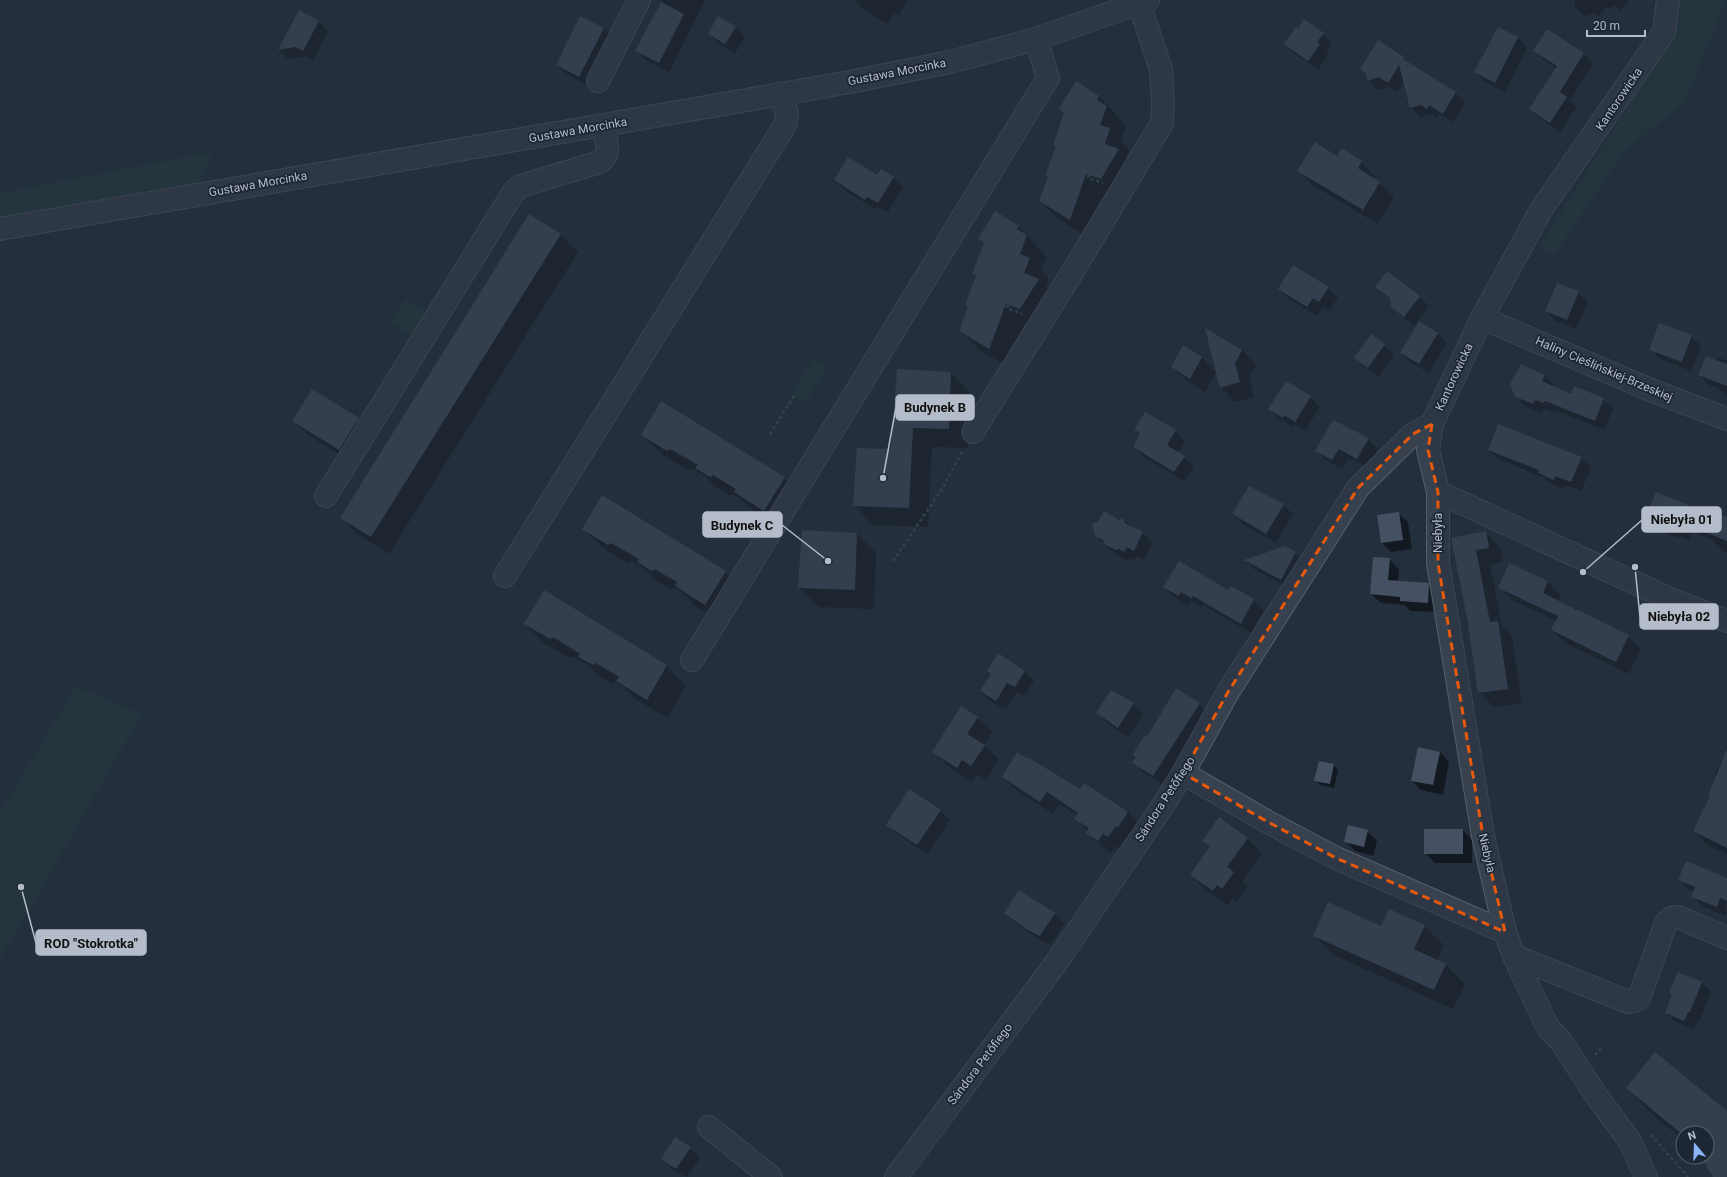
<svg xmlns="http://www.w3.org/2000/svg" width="1727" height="1177" viewBox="0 0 1727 1177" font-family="Roboto,sans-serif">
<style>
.green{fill:#263c3f}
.shadow{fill:#0007}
.building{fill:#455162}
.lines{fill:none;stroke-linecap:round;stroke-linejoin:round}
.minor-casing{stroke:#565f6c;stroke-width:24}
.path{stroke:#44595c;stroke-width:2.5;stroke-dasharray:3 3;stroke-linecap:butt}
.minor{stroke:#38414e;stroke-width:22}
.marked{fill:none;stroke:#e8590c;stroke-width:3;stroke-dasharray:8 5;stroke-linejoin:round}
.labels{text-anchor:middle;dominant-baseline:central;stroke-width:3.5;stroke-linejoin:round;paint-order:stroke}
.street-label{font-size:12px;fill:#b4bcc9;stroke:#1d2633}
.leader{fill:none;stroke:#b4bcc9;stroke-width:1.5}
.callout-dot{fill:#b4bcc9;stroke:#1d2633;stroke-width:1.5}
.callout{fill:#b4bcc9;stroke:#b4bcc9;stroke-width:1.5}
.callout-label{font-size:13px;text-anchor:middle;font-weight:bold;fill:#111}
</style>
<rect width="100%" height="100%" fill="#242f3e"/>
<!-- green -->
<g class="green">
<polygon points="1680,0 1726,0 1684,103 1624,151 1555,254 1539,247 1622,117 1678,26"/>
<polygon points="211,152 201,183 0,219 0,193"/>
<polygon points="405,299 429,314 414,338 390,323"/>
<polygon points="813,358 828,366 806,403 792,394"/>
<polygon points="76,686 142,714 0,960 0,813"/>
</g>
<!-- shadow -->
<g class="shadow">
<polygon points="662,0 705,0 669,72 646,60 637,51"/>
<polygon points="857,0 908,0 899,15 894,14 888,24 866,11 856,2"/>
<polygon points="1575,0 1630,0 1620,10 1614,5 1611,9 1607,6 1599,16 1595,13 1584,16 1574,6"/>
<polygon points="300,12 319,22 328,31 313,60 305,56 288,59 279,50"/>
<polygon points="735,27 745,37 735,53 718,43 709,33"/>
<polygon points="603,28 613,38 589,86 567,74 557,65"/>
<polygon points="1498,28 1518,38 1527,48 1505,92 1484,81 1475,71"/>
<polygon points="1298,30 1323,34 1332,43 1326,52 1329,54 1318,70 1295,54 1285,44"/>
<polygon points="1548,30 1584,54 1593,64 1570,100 1576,107 1560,132 1540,118 1530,109 1556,69 1544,60 1534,51"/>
<polygon points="1403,58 1411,66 1456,93 1465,103 1453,122 1439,114 1437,118 1431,114 1420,117 1411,107 1404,82 1398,92 1390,87 1378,90 1369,81 1368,76 1361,69"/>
<polygon points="1076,82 1099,96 1126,126 1121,140 1129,149 1126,157 1138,169 1120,198 1106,192 1089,238 1060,220 1040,201 1049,179 1046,176 1057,147 1054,144 1065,114 1060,109"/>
<polygon points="1337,157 1361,162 1376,177 1374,179 1394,197 1378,224 1313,185 1299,171"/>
<polygon points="878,177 893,178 903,187 888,212 877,206 875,209 844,190 835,180"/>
<polygon points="1018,226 1046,256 1041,271 1049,279 1046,287 1058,299 1040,328 1025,323 1009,368 980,350 960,331 969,308 966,306 976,277 974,274 985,245 979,239"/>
<polygon points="560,234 578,252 389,554 359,535 341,518"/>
<polygon points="1377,287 1419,297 1429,306 1414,326 1392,306 1391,300"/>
<polygon points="1328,288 1338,297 1329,311 1322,307 1317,316 1289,299 1279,289"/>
<polygon points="1578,292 1588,302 1576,329 1556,321 1546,311"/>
<polygon points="1419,323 1438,334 1447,343 1429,373 1410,362 1401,353"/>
<polygon points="1371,335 1384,345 1394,355 1378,377 1365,367 1355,358"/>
<polygon points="1691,336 1701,346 1691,371 1660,359 1651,349"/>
<polygon points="1183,347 1202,358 1216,372 1205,392 1187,381 1172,367"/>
<polygon points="1242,350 1256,365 1249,378 1254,397 1235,402 1221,387"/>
<polygon points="1717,357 1727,361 1727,396 1719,388 1709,385 1699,375 1716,361"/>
<polygon points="897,370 951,373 970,393 968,448 932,447 928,527 873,525 854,505 892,450"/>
<polygon points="1517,374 1544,376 1554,385 1553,387 1571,395 1603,399 1613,409 1604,430 1554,410 1553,412 1544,409 1542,413 1526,407 1516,397 1511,384 1514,376"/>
<polygon points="1286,382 1310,397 1320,407 1305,431 1294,424 1293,427 1279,419 1270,409"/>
<polygon points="312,390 358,419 373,434 354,464 308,435 293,420"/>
<polygon points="1145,413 1176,431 1185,441 1178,453 1194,466 1184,481 1144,457 1134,447 1140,435 1135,429"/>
<polygon points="642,435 784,478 803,497 784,529 754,512 741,499 733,494 730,496 716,487 705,476 690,468 687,470 661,454"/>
<polygon points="1368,439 1378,449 1367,468 1349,458 1342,469 1326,460 1317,451"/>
<polygon points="1489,450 1581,458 1591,468 1581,491 1565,485 1563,489 1548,482 1543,477 1498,459"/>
<polygon points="1283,505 1293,514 1276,543 1243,524 1233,514"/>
<polygon points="1398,513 1408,522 1412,549 1391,552 1382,543"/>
<polygon points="1707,513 1727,518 1727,552 1723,551 1713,540 1692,532 1689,540 1680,536 1679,538 1656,529 1647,519"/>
<polygon points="1124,519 1132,527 1143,533 1152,543 1144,560 1137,556 1134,561 1130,558 1126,560 1115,554 1096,536 1099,523"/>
<polygon points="583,529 725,572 745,591 725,623 695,606 682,592 674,587 671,590 657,581 646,570 631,561 628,564 603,548"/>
<polygon points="1485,532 1500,547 1503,562 1490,565 1502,626 1512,637 1522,703 1494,707 1479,692 1469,623 1452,539"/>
<polygon points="857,534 876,553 874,609 819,607 799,588"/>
<polygon points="1295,553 1305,562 1291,589 1254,569 1245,560"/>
<polygon points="1389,559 1399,569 1398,582 1428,584 1438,593 1437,612 1410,611 1405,605 1381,603 1371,594"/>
<polygon points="1510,565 1548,582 1561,595 1558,601 1628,636 1641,649 1629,674 1565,643 1552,630 1557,621 1512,600 1499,587"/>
<polygon points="1164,587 1229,592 1231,588 1254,600 1264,610 1251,633 1203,605 1201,607 1191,601 1188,605 1174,597"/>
<polygon points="544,591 667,666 686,686 667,718 637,700 625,688 616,682 613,684 599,676 588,665 573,656 570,658 544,643 525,624"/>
<polygon points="988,671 1024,671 1034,681 1024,696 1017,692 1006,710 990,701 981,691 991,674"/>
<polygon points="1176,689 1200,704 1209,714 1163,785 1143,772 1134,763"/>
<polygon points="1133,704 1143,714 1128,737 1107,723 1097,713"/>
<polygon points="977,718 992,732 984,745 999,760 986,780 977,774 972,782 948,766 934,752"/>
<polygon points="1440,752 1449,762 1443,795 1421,790 1412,781"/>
<polygon points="1721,761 1727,764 1727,783 1719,780 1715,775"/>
<polygon points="1334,765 1338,770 1334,788 1320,785 1316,780"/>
<polygon points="1003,777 1080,791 1128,812 1140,825 1121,849 1116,846 1111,853 1100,845 1087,833 1088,831 1076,819 1078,816 1059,804 1053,814 1015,789"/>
<polygon points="940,811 950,820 927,854 897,834 888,825"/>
<polygon points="1463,830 1472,840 1472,863 1435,863 1425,853"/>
<polygon points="1367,831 1377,841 1373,856 1355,851 1345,841"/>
<polygon points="1694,831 1727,831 1727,854 1708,846"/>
<polygon points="1247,838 1262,853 1242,881 1248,887 1237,902 1232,899 1228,905 1206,890 1191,875 1211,848 1204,840"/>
<polygon points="1727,879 1726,916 1702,906 1693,896 1694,892 1689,890 1679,880"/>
<polygon points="1005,913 1054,914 1064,924 1050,945 1037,938 1015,923"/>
<polygon points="1424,926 1444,945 1437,960 1445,964 1465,984 1453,1009 1334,955 1314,936 1382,927"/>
<polygon points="1702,983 1711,992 1699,1021 1698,1021 1694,1030 1676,1022 1666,1013 1673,995"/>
<polygon points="1627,1088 1727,1112 1727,1177 1714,1177 1702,1157 1707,1157 1707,1133 1683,1133 1683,1139 1655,1117"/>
<polygon points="690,1148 700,1158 687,1177 672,1169 662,1159"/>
</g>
<!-- building -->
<g class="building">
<polygon points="661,2 684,14 659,63 635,51"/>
<polygon points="299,10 319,21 303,51 295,47 278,50"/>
<polygon points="580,16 604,28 579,77 556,65"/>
<polygon points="718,16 736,27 725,44 708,34"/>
<polygon points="1304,19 1324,33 1317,42 1320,44 1308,61 1284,44 1296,27 1298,29"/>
<polygon points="1498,27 1518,37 1495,83 1474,72"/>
<polygon points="1547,29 1584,53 1560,92 1567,97 1550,123 1529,109 1557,66 1533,51"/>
<polygon points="1378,40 1404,57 1403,59 1456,92 1443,114 1429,105 1427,109 1421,105 1410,108 1399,65 1388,83 1379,77 1368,81 1366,74 1360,69"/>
<polygon points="1076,81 1099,96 1097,100 1107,106 1100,125 1110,128 1105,144 1119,149 1101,179 1086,174 1070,220 1039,201 1048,177 1045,176 1056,146 1053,145 1064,113 1059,109"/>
<polygon points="1315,142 1337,156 1342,148 1362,161 1358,168 1380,182 1363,210 1297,171"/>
<polygon points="848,157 877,175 881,169 894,177 878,203 867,197 865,200 834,180"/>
<polygon points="995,211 1019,226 1017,229 1027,235 1020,254 1030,258 1024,273 1039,279 1020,309 1006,304 989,349 959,331 968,307 965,306 976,275 972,274 984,243 978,239"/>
<polygon points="529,214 561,234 371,537 340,518"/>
<polygon points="1293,265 1329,287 1319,302 1313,298 1307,307 1278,289"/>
<polygon points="1387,271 1420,296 1404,317 1391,307 1390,298 1375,287"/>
<polygon points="1557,283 1579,291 1567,320 1545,311"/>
<polygon points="1419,321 1438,333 1419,364 1400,353"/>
<polygon points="1659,323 1692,335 1682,362 1649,350"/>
<polygon points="1205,328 1242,350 1235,363 1240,382 1220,388"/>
<polygon points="1371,334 1385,344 1368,368 1354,358"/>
<polygon points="1183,345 1202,357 1190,379 1171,367"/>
<polygon points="1706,356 1727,364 1727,386 1698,375"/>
<polygon points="1521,364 1545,375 1542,381 1571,394 1574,386 1604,398 1595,421 1545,401 1544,403 1535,400 1533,404 1515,397 1510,384"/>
<polygon points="897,369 951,372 949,429 913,428 909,508 853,506 857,448 891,449"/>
<polygon points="1286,381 1311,396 1295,422 1284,415 1283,418 1268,409"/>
<polygon points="312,389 359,418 339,450 292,421"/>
<polygon points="661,401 785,477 764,511 734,492 736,489 713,475 710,477 695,468 698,465 670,449 667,451 641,435"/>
<polygon points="1145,412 1176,430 1167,445 1185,456 1174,472 1133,447 1140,433 1134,430"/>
<polygon points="1333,420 1369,438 1357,459 1339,449 1332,460 1315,451"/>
<polygon points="1498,424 1582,457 1571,482 1555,476 1554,480 1538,473 1539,470 1488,450"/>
<polygon points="1249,486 1284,504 1266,534 1232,514"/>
<polygon points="1656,492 1706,512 1707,510 1727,517 1727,541 1683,523 1680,531 1670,527 1669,529 1645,519"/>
<polygon points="602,495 726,571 705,605 675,586 677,582 654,569 652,571 637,562 639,559 611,543 608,545 582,529"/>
<polygon points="1104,511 1119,520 1124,518 1125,523 1143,532 1134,551 1127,547 1124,552 1119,549 1116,550 1104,544 1103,540 1095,536 1092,524 1098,522"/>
<polygon points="1399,512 1403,540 1381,543 1377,515"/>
<polygon points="802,530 857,533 855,590 798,588"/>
<polygon points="1486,531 1489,548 1476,550 1490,622 1498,621 1508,689 1478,693 1468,623 1451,538"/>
<polygon points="1285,546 1296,552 1281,580 1244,560"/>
<polygon points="1373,557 1390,558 1388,580 1429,583 1428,603 1400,601 1400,597 1370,594"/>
<polygon points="1179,561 1228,590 1231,586 1254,599 1241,624 1193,596 1191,598 1181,592 1178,596 1163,587"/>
<polygon points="1509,563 1548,581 1543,593 1575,609 1574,610 1578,610 1629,635 1616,662 1551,630 1558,616 1498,588"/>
<polygon points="544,590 667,665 647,700 616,681 619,677 596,663 593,665 578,657 580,654 553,637 550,639 524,624"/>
<polygon points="998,653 1025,671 1015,687 1007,683 996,701 980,691 991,674 987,671"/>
<polygon points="1176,688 1200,703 1153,776 1132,763 1136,757 1133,754 1144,736 1147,737"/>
<polygon points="1111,690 1134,703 1118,728 1096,713"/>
<polygon points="961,706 978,717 967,734 985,745 971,766 962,760 957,768 932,752"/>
<polygon points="1418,747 1440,752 1433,785 1411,781"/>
<polygon points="1726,751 1727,751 1727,848 1693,831 1710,796 1708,796"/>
<polygon points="1017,752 1028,759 1029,758 1080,789 1084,783 1128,812 1118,827 1116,826 1108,837 1103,834 1098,841 1086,833 1089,828 1074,819 1078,813 1047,792 1040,802 1002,777"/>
<polygon points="1319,761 1334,764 1330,784 1314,781"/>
<polygon points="909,789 941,810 917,845 886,825"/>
<polygon points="1219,817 1248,838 1227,867 1234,872 1222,889 1217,885 1213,891 1190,875 1210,846 1202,841"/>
<polygon points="1348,825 1368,830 1364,847 1344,842"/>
<rect x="1424" y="829" width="39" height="25"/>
<polygon points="1686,861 1727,878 1727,901 1720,898 1717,907 1691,897 1695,887 1678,880"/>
<polygon points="1019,890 1055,913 1040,936 1026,929 1004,913"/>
<polygon points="1328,902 1381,926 1389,909 1425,925 1414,949 1446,964 1434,990 1313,936"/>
<polygon points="1678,972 1702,982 1690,1012 1688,1012 1684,1021 1665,1013 1672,994 1669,992"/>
<polygon points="1655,1052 1727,1111 1727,1177 1713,1177 1701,1157 1707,1157 1707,1133 1683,1133 1683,1135 1626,1088"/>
<polygon points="675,1137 691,1147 676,1169 661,1159"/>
</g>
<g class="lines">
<defs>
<g id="minor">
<polyline points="598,81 639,0"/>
<polyline points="0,229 603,125 850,82 950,62 1036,39 1148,0"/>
<polyline points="1482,318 1653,391 1727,419"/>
<polyline points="973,432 1070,276 1162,123 1163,103 1161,70 1139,3"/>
<polyline points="1438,492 1670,599 1727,621"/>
<path d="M326 496 513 193 519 187 527 184 600 162C613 153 605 139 603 125"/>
<polyline points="505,576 785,125 787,114 781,94"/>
<polyline points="692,660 1048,78 1036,39"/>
<polyline points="1183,773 1266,821 1336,858 1505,932"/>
<polyline points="1514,956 1628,1002 1634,1001 1639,998 1666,923 1671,918 1678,917 1727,938"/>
<polyline points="709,1127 771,1177"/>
<polyline points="896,1177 1056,963 1164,804 1183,773 1228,692 1358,488 1413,434 1432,424"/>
<polyline points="1646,1177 1630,1141 1598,1098 1560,1040 1548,1028 1514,956 1505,932 1483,836 1438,563 1438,492 1428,450 1432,424 1482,318 1541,210 1664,32 1668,0"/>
</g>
</defs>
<!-- minor casing -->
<use href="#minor" class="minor-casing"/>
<!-- path -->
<g class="path">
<polyline points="1089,175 1088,178 1103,183"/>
<polyline points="1008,305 1007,308 1022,314"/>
<polyline points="770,434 794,396"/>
<polyline points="893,561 940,492 963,450"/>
<polyline points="1595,1055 1602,1047"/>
<polyline points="1651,1135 1688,1177"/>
</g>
<!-- minor -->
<use href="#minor" class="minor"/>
</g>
<!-- marked area -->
<path d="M0 0H1727V1177H0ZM1432 424 1428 450 1438 492V563L1483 836 1505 932 1336 858 1266 821 1183 773 1228 692 1358 488 1413 434Z" fill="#242f3e" fill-opacity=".55" fill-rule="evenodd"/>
<path class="marked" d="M1432 424 1428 450 1438 492V563L1483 836 1505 932 1336 858 1266 821 1183 773 1228 692 1358 488 1413 434Z"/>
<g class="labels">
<!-- street labels -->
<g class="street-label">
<text transform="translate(897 72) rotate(-11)">Gustawa Morcinka</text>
<text transform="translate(1619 99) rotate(-56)">Kantorowicka</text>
<text transform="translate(578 130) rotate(-10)">Gustawa Morcinka</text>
<text transform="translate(258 184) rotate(-10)">Gustawa Morcinka</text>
<text transform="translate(1604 369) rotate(23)">Haliny Cieślińskiej-Brzeskiej</text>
<text transform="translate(1454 377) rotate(-65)">Kantorowicka</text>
<text transform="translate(1438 533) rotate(-90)">Niebyła</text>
<text transform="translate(1165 799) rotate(-57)">Sándora Petőfiego</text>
<text transform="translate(1487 853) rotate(77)">Niebyła</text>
<text transform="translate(980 1064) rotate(-53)">Sándora Petőfiego</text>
</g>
</g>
<!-- callouts -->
<path class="leader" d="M883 478L896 407M1583 572L1642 520M828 561L782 525M1635 567L1640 617M21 887L36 943"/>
<g class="callout-dot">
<circle cx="883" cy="478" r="4"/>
<circle cx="1583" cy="572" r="4"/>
<circle cx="828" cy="561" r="4"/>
<circle cx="1635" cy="567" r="4"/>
<circle cx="21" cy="887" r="4"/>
</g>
<g class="callout">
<rect x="896" y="395" width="78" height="25" rx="4"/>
<rect x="1642" y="507" width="79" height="25" rx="4"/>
<rect x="703" y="512" width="79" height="25" rx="4"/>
<rect x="1640" y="604" width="78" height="25" rx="4"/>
<rect x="36" y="930" width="110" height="25" rx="4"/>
</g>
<g class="callout-label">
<text x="935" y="412">Budynek B</text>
<text x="1682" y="524">Niebyła 01</text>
<text x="742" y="530">Budynek C</text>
<text x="1679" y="621">Niebyła 02</text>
<text x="91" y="948">ROD "Stokrotka"</text>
</g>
<!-- north arrow -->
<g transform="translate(1695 1145) rotate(341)"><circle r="19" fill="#1d2633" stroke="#59626f"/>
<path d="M0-3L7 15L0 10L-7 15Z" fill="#8ab4f8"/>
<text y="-6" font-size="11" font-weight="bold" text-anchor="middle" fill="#b4bcc9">N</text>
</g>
<!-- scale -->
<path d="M1587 30v6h58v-6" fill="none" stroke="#b4bcc9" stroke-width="2"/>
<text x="1593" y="30" font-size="12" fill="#b4bcc9" stroke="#1d2633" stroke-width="3" paint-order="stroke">20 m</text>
</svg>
